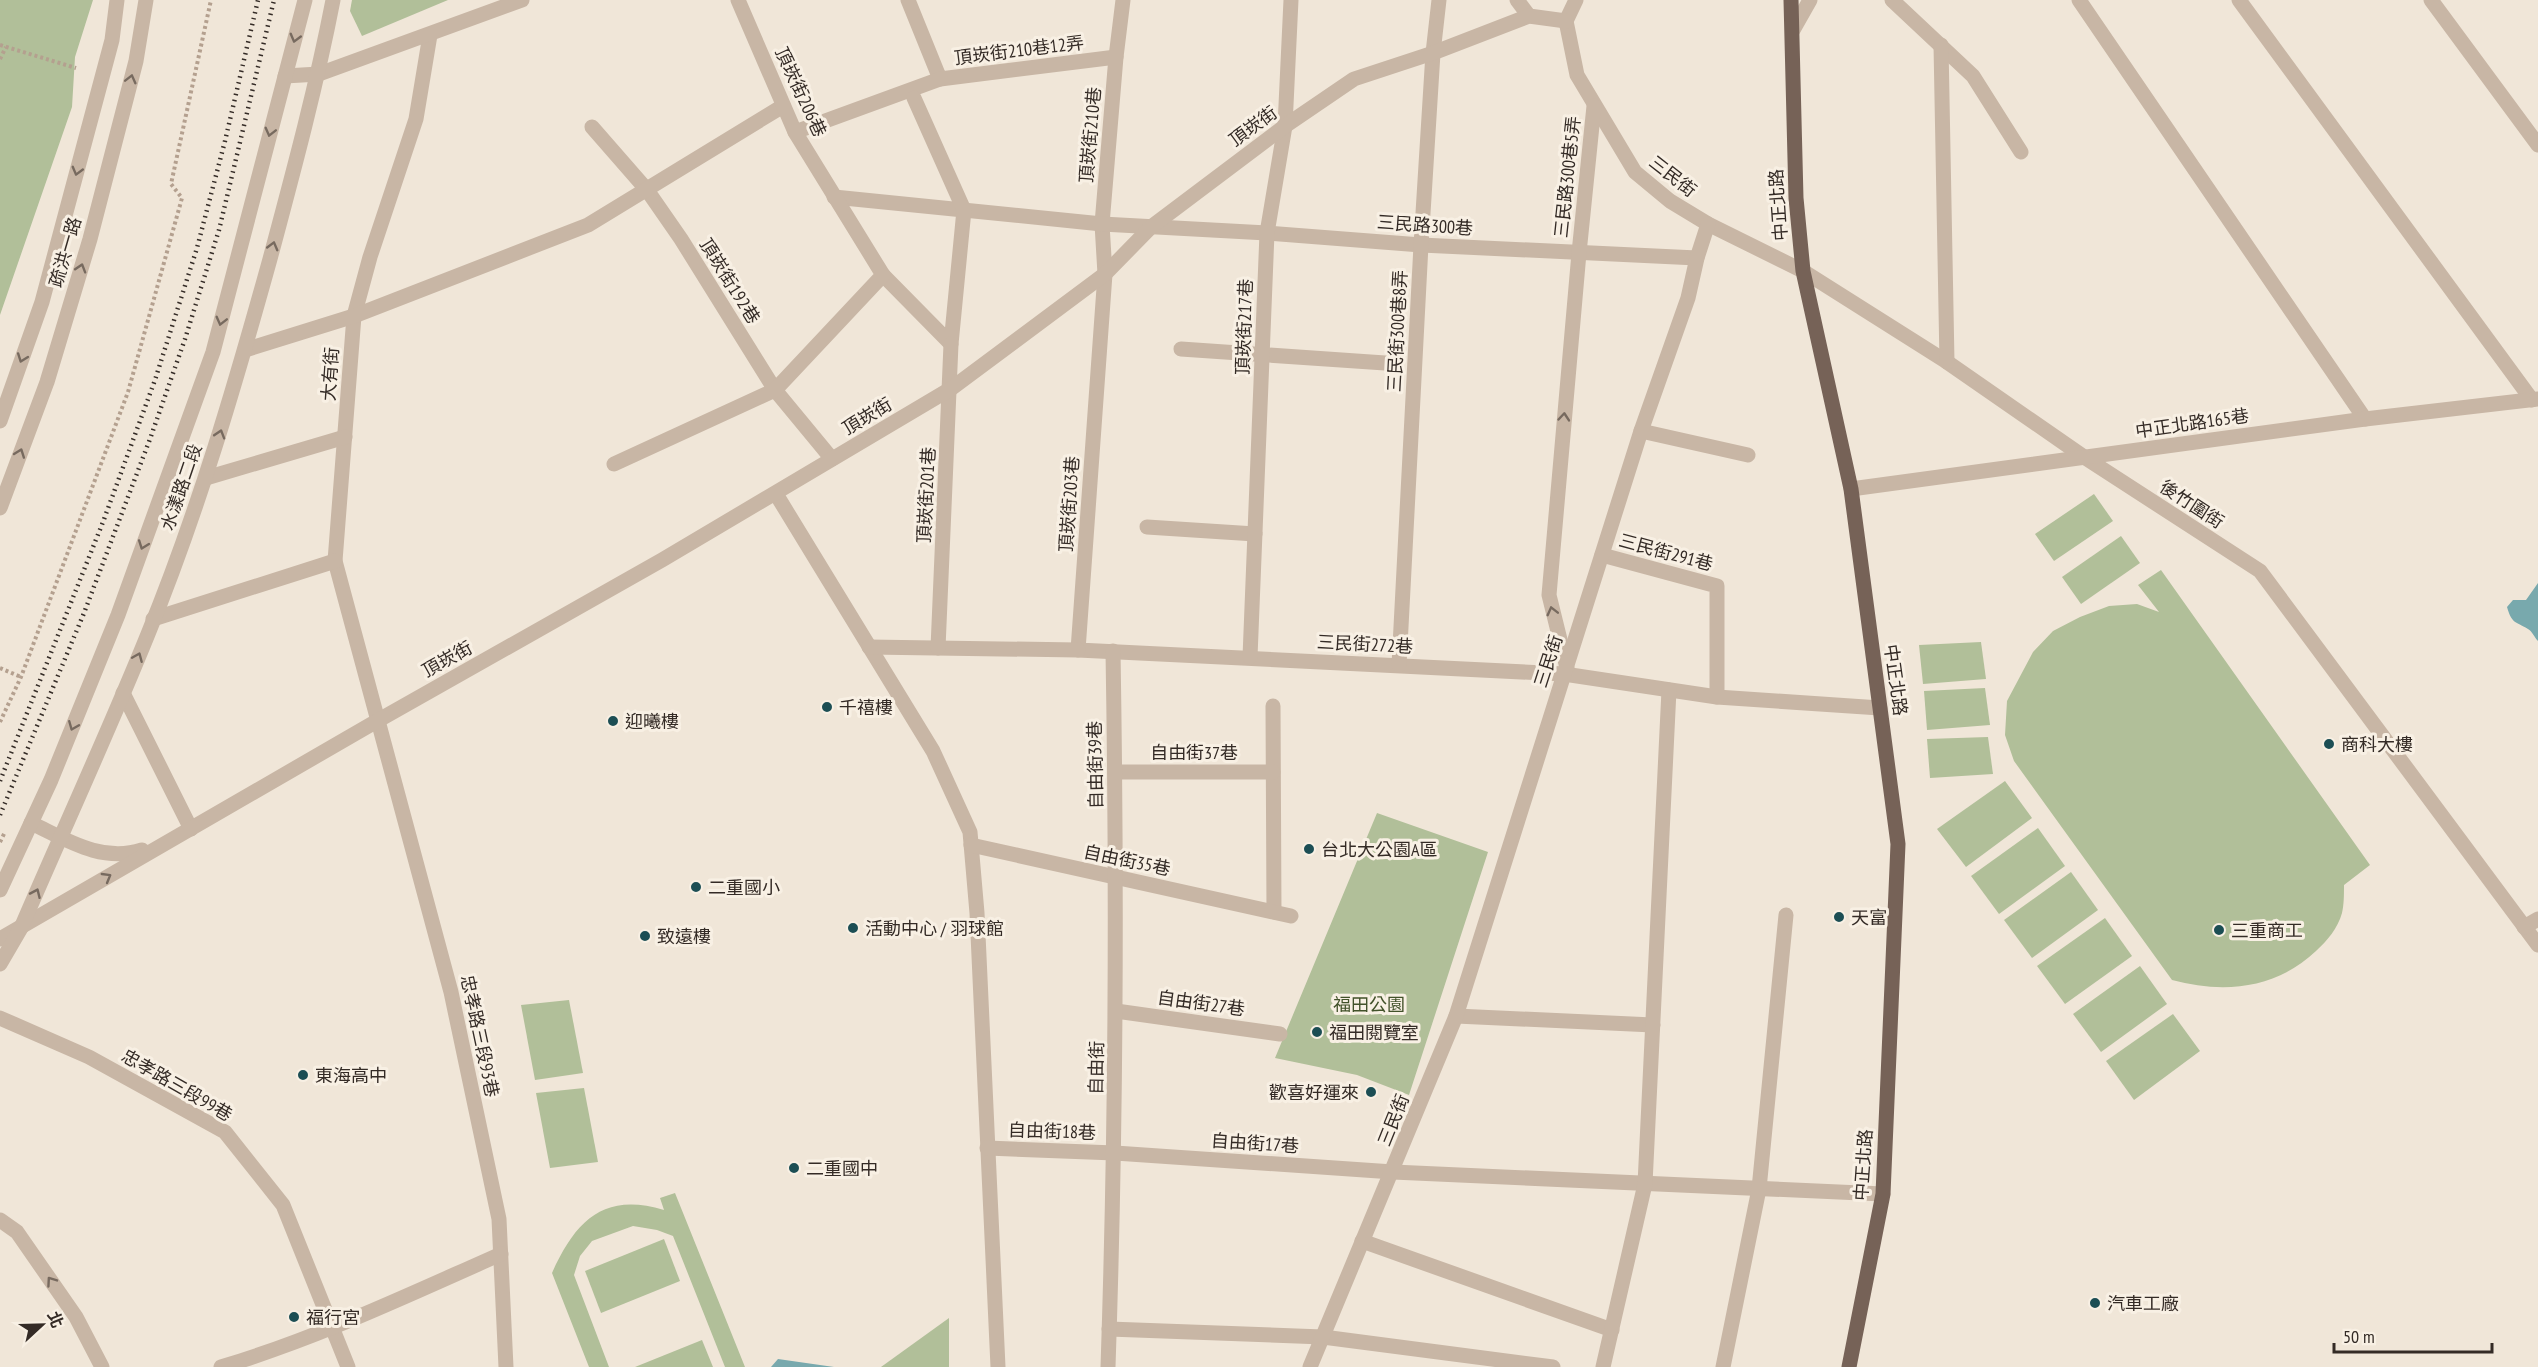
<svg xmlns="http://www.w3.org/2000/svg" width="2538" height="1367" viewBox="0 0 2538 1367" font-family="'PT Sans Narrow','Noto Sans TC',sans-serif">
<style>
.green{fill:#b1bf99}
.water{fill:#78a9ad}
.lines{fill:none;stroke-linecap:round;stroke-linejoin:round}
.path{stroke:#b4a08f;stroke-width:4;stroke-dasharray:3 3;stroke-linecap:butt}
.minor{stroke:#c8b6a5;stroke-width:15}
.major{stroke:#766257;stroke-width:15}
.rail{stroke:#342b26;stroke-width:4.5;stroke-dasharray:1.5 4.5;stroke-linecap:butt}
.oneway{stroke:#776a5f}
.poi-dot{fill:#1c4e54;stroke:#f8f0e4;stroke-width:2}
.labels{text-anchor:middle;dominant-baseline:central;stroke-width:6;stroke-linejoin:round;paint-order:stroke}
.street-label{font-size:18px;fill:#342b26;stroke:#f8f0e4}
.poi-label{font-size:18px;fill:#342b26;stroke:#f8f0e4;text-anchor:start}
.park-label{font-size:18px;fill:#42522a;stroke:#f8f0e4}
</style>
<rect width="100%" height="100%" fill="#f0e6d8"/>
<!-- green -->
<g class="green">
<polygon points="0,0 93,0 75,57 72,107 0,315"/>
<polygon points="352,0 448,0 362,36 350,11"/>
<polygon points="2094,494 2113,521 2054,561 2035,534"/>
<polygon points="2121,536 2140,563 2081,604 2062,577"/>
<path d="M2161 570 2370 865 2344 885C2344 894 2344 905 2342 913 2338 928 2327 941 2316 951 2276 989 2224 994 2172 980L2014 761 2005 735 2007 701 2033 652 2053 631 2080 617 2109 606 2137 604 2159 612 2138 585Z"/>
<polygon points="1981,642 1986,679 1923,684 1919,645"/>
<polygon points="1985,688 1990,725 1927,730 1924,691"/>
<polygon points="1988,737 1993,774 1930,778 1927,739"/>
<polygon points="2005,781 2032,818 1966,867 1937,829"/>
<polygon points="1377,813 1488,852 1409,1095 1357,1075 1275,1058"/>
<polygon points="2038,828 2065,866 1999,914 1971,876"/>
<polygon points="2071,872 2098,910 2032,958 2004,920"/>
<polygon points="2105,918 2132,956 2065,1004 2037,966"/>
<polygon points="2140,966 2167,1004 2101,1052 2073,1014"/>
<polygon points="569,1000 583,1073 535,1080 521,1005"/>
<polygon points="2173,1014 2200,1051 2134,1100 2106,1061"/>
<polygon points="584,1088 598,1162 550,1168 536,1093"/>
<path d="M675 1193 745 1367H725L673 1236 657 1230 633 1226 592 1241 580 1256 574 1275 609 1367H589L552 1273C576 1220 604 1192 664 1210L660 1198Z"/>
<polygon points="664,1239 680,1281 601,1313 585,1271"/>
<polygon points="949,1318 949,1367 881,1367"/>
<polygon points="702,1340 713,1367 635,1367"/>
</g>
<!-- water -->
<g class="water">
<path d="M2538 583V641C2535 638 2532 631 2528 629 2515 621 2512 624 2507 607L2513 600H2526Z"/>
<polygon points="778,1359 834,1367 771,1367"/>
</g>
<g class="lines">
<!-- path -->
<g class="path">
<polyline points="0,45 76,68"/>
<polyline points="0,59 6,47"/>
<polyline points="0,668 21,677"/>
<polyline points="0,722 21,677 128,392 182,198 171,184 211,0"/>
<polyline points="0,842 5,832"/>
</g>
<!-- minor -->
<g class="minor">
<polyline points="908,0 940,79 1116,57"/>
<polyline points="1123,0 1116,57 1102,224 1105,274 1078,650 1564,674 1717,697 1880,708"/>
<polyline points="1517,0 1529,16"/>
<polyline points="1576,0 1566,21 1577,75 1635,172 1670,201 1708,224 1803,271 1947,362 2084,457 2260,571 2538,945"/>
<polyline points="1892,0 1973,76 2021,152"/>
<polyline points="2079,0 2365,419"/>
<polyline points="2239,0 2532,400"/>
<polyline points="2431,0 2538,145"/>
<polyline points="1793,30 1810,0"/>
<polyline points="430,35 416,119 370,257 354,316 335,561 451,992 499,1219 506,1367"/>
<polyline points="1941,45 1947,362"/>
<polyline points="285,76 319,74 522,0"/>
<polyline points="592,127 647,190 681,239 775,390 832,459"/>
<polyline points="795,132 940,79"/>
<polyline points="834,197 1102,224 1267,233 1421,245 1697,258"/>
<polyline points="883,275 951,344 964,210 914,98"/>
<polyline points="1181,349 1385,363"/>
<polyline points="245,350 354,316 588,225 783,106"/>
<polyline points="0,421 42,302 112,40 117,0"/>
<polyline points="1641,431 1748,455"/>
<polyline points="614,464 775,390 883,275 795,132 738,0"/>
<polyline points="206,478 345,437"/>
<polyline points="1851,489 2365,419 2538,399"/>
<polyline points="776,494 933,751 970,832 977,913 998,1367"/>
<polyline points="0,508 47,382 90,239 136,61 146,0"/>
<polyline points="1147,527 1255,534"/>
<polyline points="1602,555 1717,586 1717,697"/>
<polyline points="153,619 335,561"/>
<polyline points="869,647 1078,650"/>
<polyline points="938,648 951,344"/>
<polyline points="1250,657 1267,233 1285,126 1291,0"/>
<polyline points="1399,665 1421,245 1433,53 1439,0"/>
<polyline points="1567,668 1549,595 1579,253 1594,106"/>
<polyline points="123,693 191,829"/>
<polyline points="1273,706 1274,912"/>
<polyline points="1115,772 1273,772"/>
<path d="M31 823C67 840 102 863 142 850"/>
<polyline points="971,845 1291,916"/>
<polyline points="0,890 51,780 118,615 213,352 305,0"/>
<polyline points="2524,927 2538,919"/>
<polyline points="0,939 370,725 662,560 952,388 1105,274 1151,227 1285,126 1354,79 1433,53 1529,16 1566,21"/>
<path d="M0 964 21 928C63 830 108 733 148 634 198 512 235 385 270 259 293 173 316 88 333 0"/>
<polyline points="1116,1011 1280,1034"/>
<polyline points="1456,1016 1653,1025"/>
<polyline points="0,1018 89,1057 225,1132 283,1205 348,1367"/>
<polyline points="987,1148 1115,1153 1393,1172 1883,1194"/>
<polyline points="0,1220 17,1232 76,1317 102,1367"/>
<polyline points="1362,1241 1612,1330"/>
<polyline points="1109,1329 1323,1337 1553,1367"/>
<path d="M221 1367C318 1338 408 1295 501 1254"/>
<path d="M1108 1367C1116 1128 1117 890 1113 651"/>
<polyline points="1310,1367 1456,1016 1641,431 1688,298 1697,258 1708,224"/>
<polyline points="1603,1367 1645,1184 1669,690"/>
<polyline points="1723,1367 1759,1189 1786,915"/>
</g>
<!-- major -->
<polyline class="major" points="1791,0 1796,198 1803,271 1851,489 1898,844 1883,1194 1849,1367"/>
<!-- rail -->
<g class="rail">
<polyline points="0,781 103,522 155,380 197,248 225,141 258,0"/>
<polyline points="0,815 84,613 150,439 185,339 219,230 274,0"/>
</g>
</g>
<!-- one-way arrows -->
<defs><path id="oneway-chevron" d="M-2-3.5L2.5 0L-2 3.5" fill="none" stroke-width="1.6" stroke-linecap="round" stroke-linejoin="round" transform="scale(1.5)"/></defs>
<g class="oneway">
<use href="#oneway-chevron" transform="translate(295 38) rotate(105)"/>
<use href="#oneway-chevron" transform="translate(131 79) rotate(-76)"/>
<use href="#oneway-chevron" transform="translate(270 132) rotate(104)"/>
<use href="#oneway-chevron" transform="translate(77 171) rotate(105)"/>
<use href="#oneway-chevron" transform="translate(273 246) rotate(-75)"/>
<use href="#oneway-chevron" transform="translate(81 268) rotate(-73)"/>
<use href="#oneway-chevron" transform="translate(221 321) rotate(104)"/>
<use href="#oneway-chevron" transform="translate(22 358) rotate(110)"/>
<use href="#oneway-chevron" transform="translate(1564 417) rotate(-85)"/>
<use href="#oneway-chevron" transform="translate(220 434) rotate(-73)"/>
<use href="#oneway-chevron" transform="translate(20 453) rotate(-70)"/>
<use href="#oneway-chevron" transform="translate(143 545) rotate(110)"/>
<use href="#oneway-chevron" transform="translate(1552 611) rotate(-104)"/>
<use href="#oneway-chevron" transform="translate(138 657) rotate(-67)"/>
<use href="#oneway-chevron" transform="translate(73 726) rotate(112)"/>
<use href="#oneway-chevron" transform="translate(107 877) rotate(-30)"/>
<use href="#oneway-chevron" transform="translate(36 893) rotate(-66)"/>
<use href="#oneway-chevron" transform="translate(51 1281) rotate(-125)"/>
</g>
<!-- markers -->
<g class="poi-dot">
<circle cx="827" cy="707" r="6"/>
<circle cx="613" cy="721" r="6"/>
<circle cx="2329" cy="744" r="6"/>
<circle cx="1309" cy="849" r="6"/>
<circle cx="696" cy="887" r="6"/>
<circle cx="1839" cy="917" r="6"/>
<circle cx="853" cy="928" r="6"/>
<circle cx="2219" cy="930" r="6"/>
<circle cx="645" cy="936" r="6"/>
<circle cx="1317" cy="1032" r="6"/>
<circle cx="303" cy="1075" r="6"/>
<circle cx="1371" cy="1092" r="6"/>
<circle cx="794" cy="1168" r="6"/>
<circle cx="2095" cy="1303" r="6"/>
<circle cx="294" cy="1317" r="6"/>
</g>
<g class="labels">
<!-- street labels -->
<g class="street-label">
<text transform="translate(1019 50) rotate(-7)">頂崁街210巷12弄</text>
<text transform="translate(801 92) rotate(65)">頂崁街206巷</text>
<text transform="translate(1253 126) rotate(-36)">頂崁街</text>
<text transform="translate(1090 135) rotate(-85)">頂崁街210巷</text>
<text transform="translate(1673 176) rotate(38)">三民街</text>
<text transform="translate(1567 177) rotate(-84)">三民路300巷5弄</text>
<text transform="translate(1778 205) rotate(-94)">中正北路</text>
<text transform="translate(1425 225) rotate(4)">三民路300巷</text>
<text transform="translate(65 252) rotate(-74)">疏洪一路</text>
<text transform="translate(730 281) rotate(58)">頂崁街192巷</text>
<text transform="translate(1244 327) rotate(-88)">頂崁街217巷</text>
<text transform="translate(1397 331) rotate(-87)">三民街300巷8弄</text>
<text transform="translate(330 374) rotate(-86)">大有街</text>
<text transform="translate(867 416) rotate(-31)">頂崁街</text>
<text transform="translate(2192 423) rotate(-8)">中正北路165巷</text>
<text transform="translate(181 487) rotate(-71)">水漾路二段</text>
<text transform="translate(926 495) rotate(-87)">頂崁街201巷</text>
<text transform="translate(1069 504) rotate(-86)">頂崁街203巷</text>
<text transform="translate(2192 504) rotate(33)">後竹圍街</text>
<text transform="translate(1666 552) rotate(15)">三民街291巷</text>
<text transform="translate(1365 644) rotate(3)">三民街272巷</text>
<text transform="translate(447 659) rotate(-29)">頂崁街</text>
<text transform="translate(1548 661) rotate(-72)">三民街</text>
<text transform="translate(1896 680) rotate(82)">中正北路</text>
<text x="1194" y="752">自由街37巷</text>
<text transform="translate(1095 765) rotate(-91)">自由街39巷</text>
<text transform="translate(1127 860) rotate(12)">自由街35巷</text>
<text transform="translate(1201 1003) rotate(8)">自由街27巷</text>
<text transform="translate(480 1036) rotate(78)">忠孝路三段93巷</text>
<text transform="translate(1096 1068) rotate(-89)">自由街</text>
<text transform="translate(177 1085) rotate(30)">忠孝路三段99巷</text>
<text transform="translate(1393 1120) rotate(-68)">三民街</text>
<text transform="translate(1052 1131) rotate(2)">自由街18巷</text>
<text transform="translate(1255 1143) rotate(4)">自由街17巷</text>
<text transform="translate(1863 1165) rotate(-86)">中正北路</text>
</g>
<!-- poi labels -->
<g class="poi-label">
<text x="839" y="707">千禧樓</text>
<text x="625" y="721">迎曦樓</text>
<text x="2341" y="744">商科大樓</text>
<text x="1321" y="849">台北大公園A區</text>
<text x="708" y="887">二重國小</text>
<text x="1851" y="917">天富</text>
<text x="865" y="928">活動中心 / 羽球館</text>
<text x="2231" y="930">三重商工</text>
<text x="657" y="936">致遠樓</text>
<text x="1329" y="1032">福田閱覽室</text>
<text x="315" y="1075">東海高中</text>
<text x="1359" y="1092" text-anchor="end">歡喜好運來</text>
<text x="806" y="1168">二重國中</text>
<text x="2107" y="1303">汽車工廠</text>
<text x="306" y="1317">福行宮</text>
</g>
<!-- park labels -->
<g class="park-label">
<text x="1369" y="1004">福田公園</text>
</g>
</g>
<!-- north arrow -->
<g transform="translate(42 1325) rotate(68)" stroke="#f8f0e4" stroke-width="4.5" paint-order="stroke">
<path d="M0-4.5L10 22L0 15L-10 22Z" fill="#342b26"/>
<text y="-9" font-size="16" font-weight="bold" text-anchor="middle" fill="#342b26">北</text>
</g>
<!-- scale -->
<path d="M2334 1343v9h158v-9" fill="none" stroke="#342b26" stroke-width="3"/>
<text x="2343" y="1343" font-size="18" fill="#342b26" stroke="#f8f0e4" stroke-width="4.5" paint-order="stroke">50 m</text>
</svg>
